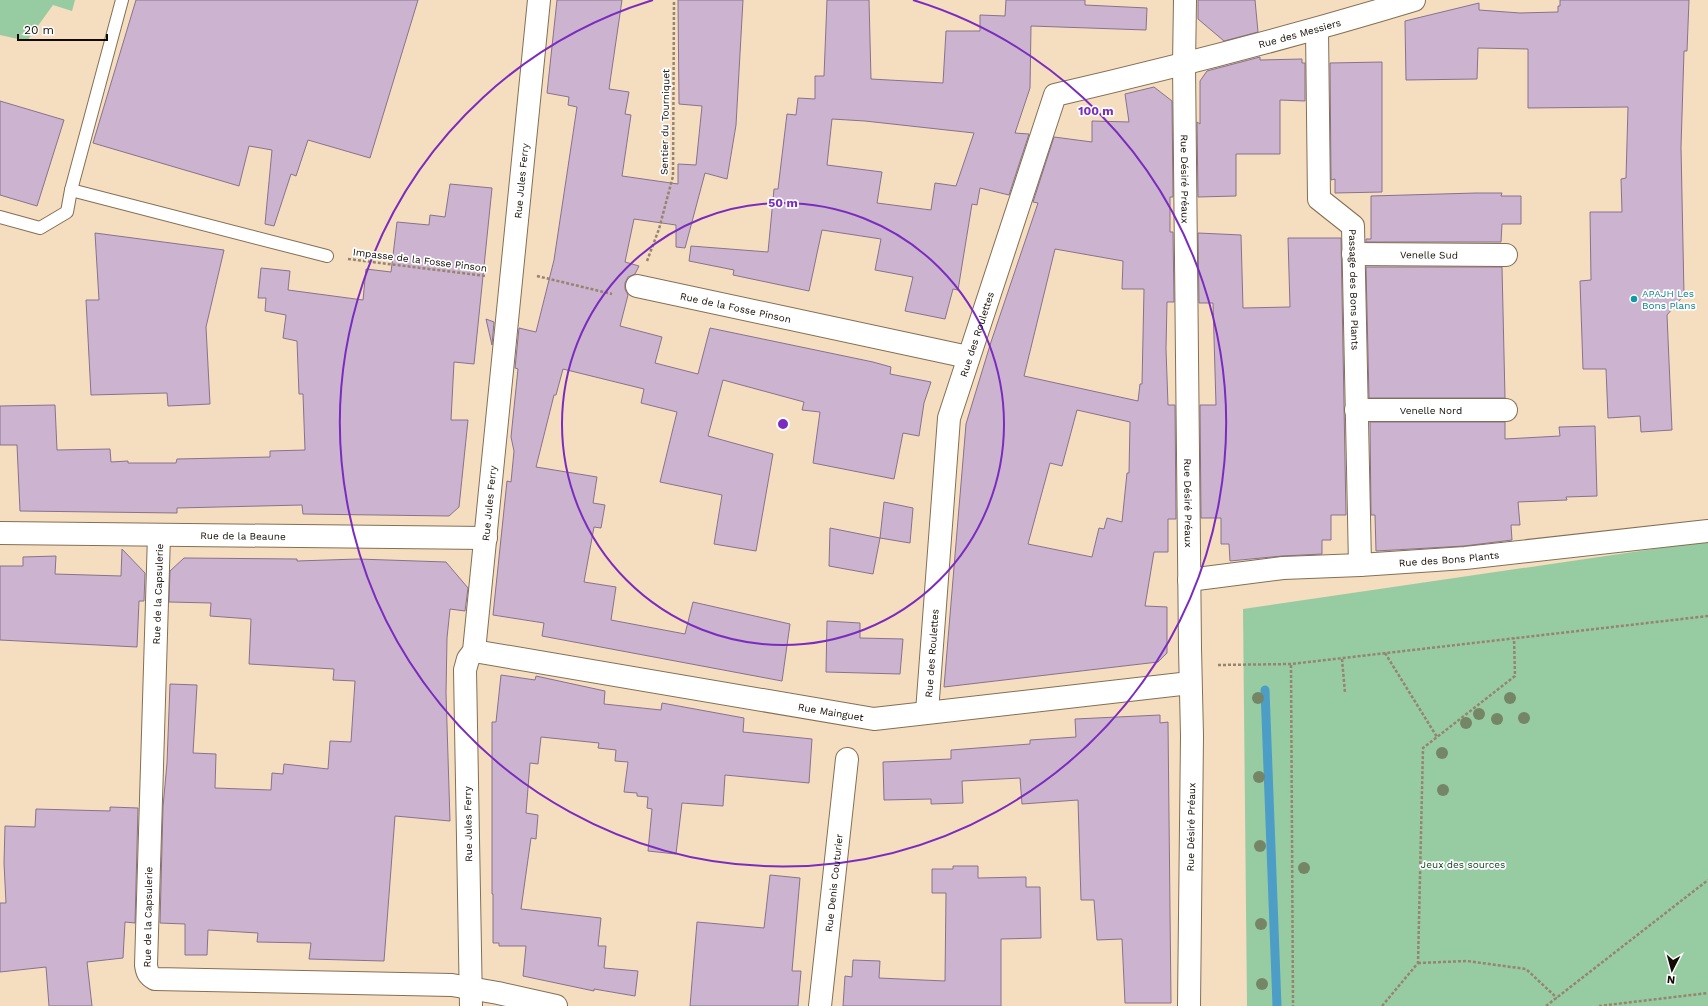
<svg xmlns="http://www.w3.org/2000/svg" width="1708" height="1006" viewBox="0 0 1708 1006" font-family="'Work Sans',sans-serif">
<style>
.green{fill:#97cca2}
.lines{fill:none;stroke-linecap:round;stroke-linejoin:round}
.stream{stroke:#4c9ec7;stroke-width:9}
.building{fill:#ccb4d0;stroke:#88728c;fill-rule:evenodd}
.service-casing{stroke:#846f54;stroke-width:14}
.minor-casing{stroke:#846f54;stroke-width:24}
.path{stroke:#968470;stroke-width:2.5;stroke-dasharray:3 2;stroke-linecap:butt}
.service{stroke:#fff;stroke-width:12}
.minor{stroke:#fff;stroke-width:22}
.tree{fill:#758667}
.ring{fill:none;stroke:#7b2cbf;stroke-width:2}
.culture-dot{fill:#0f9aa8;stroke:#fff;stroke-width:1.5}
.labels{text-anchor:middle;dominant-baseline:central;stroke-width:3.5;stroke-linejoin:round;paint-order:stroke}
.street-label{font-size:10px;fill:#120a02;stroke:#fff}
.culture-label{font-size:10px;fill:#0d838f;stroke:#fff;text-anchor:start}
.park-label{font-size:10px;fill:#0c3f1e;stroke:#fff}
.centre{fill:#7b2cbf;stroke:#fff;stroke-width:2}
.ring-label{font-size:12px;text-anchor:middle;font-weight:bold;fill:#7b2cbf;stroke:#fff;stroke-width:3.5;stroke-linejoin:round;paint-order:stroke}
</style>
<rect width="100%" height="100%" fill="#f5ddc0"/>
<!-- green -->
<g class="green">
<polygon points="0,0 75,0 72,11 53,5 27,41 0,35"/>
<polygon points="1708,541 1708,1006 1247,1006 1243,609"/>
</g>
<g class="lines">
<!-- stream -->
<polyline class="stream" points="1265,690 1277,1006"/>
</g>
<!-- building -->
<g class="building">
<polygon points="136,0 418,0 370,158 308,140 296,176 291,174 274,226 265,224 272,150 249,146 239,186 93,143"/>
<polygon points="557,0 622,0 609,89 629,92 625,114 631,115 622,176 678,184 678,164 696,165 702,106 679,104 678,0 743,0 736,125 727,179 705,173 685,248 676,247 676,225 634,219 625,262 639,266 635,274 628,277 625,283 625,289 628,295 620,326 662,337 655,363 698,374 710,328 873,362 891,367 890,374 931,382 924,403 919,436 903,433 894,479 813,463 820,412 802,410 804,402 723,380 708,436 773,454 756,551 714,544 722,495 660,482 677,412 641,403 644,389 563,369 556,395 554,395 536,467 597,477 593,503 605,505 601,528 594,527 584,582 616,587 611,620 685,634 693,602 790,624 782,681 542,636 544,623 493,615 507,481 511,482 514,451 511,437 518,369 515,368 519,328 536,332 554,260 577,107 568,105 569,97 547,93"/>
<path d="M827 0H869L871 79 943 83 946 31H980V15L1005 16 1006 0H1085V5L1147 8 1146 30 1031 26 1030 88 1015 133 1029 134 1009 195 980 188 977 205 972 204 958 290 953 289 945 319 905 311 913 277 875 270 881 239 822 230 809 291 733 275 734 270 689 261 691 246 768 252 774 189H778L787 114 796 115 798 98 815 99V76H824ZM832 119 865 121 974 133 956 186 935 183 931 210 877 203 882 172 827 165Z"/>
<polygon points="1198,0 1255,0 1258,32 1224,41 1198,19"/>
<polygon points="1560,0 1689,0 1687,51 1684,51 1681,147 1684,295 1667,315 1672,430 1641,432 1640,416 1608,418 1606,369 1583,369 1580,281 1591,280 1590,212 1622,212 1621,179 1626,178 1628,107 1528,108 1528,49 1478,48 1477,79 1406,80 1405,21 1479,3 1479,10 1520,13 1558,12 1558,6 1560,6"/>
<polygon points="1260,57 1260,60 1302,59 1302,63 1305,63 1305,101 1280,100 1280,154 1236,154 1236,196 1198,197 1197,122 1200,124 1200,81 1207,71"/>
<polygon points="1382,62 1382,192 1335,193 1335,179 1331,180 1330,63"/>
<path d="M1154 87 1172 101 1173 197H1170V232H1173L1174 302H1167L1166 349 1168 405H1175L1176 519H1168V552H1154L1145 606 1167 607V653L1158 662 944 687 966 424 991 342 1038 203 1033 202 1054 137 1092 142V121L1129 122 1125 94ZM1055 249 1123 261 1122 289H1144L1142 384H1140L1138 401 1024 376ZM1077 410 1130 422 1129 473H1127L1122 522 1107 518 1104 529 1099 528 1092 557 1028 544 1050 463 1062 466Z"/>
<polygon points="0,101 64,120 37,206 0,195"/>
<polygon points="450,184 492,188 474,364 454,362 451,420 468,420 459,507 449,516 303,514 302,505 177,508 177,513 20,511 17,445 0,445 0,406 55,405 57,450 110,449 111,462 128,461 128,463 176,463 177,459 270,457 270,451 305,450 303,394 299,394 297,341 283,338 286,315 265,311 266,298 258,298 261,268 290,271 288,290 363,300 366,269 391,272 397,222 429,225 430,215 445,217"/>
<polygon points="1476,193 1502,193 1501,196 1521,196 1521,224 1502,224 1501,242 1366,242 1366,239 1371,239 1371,196"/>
<polygon points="95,233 224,250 206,327 210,404 168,406 167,393 91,395 86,300 99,300"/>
<polygon points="1198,233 1241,235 1243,308 1290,307 1288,238 1341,238 1346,515 1331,515 1331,540 1322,540 1322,554 1282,556 1230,561 1229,544 1221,544 1221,518 1201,518 1200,405 1216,405 1213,303 1199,303"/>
<polygon points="1366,267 1502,267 1505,398 1369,398"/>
<polygon points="486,319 494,322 492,345"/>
<polygon points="1370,422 1505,422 1505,439 1560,436 1559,427 1595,426 1597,496 1566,497 1567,500 1518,502 1520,525 1511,525 1512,540 1464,546 1376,551 1375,515 1371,515"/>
<polygon points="884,502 913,508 910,543 880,538"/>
<polygon points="830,528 880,538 873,574 829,566"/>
<polygon points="122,549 145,573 144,601 139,601 137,647 0,640 0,566 23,566 23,557 56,556 55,574 121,576"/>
<polygon points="184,558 297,559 297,561 358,559 446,562 468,588 465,611 450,609 447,638 446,693 450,821 395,816 384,961 309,959 311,943 257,942 258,933 208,930 207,955 185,955 185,924 160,923 163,807 167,763 170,684 197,685 193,753 216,754 215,788 271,790 272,773 283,774 284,764 328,769 330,741 351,742 355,681 333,680 334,669 249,664 251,619 210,616 211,603 169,602 170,571"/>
<polygon points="827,621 860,623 860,638 903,639 900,674 826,672"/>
<polygon points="501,675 535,680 536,676 605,691 604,704 661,710 662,703 744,718 743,732 812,739 809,783 725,775 723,806 682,803 676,854 648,851 652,809 647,808 648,797 637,796 637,793 624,792 628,762 615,761 616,750 598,748 599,743 541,737 538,764 530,763 526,813 538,815 536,839 531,838 521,909 601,918 598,946 606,946 604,968 638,971 635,996 594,989 594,991 523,976 526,946 499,946 499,943 493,943 493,894 492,894 492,722 496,722"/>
<polygon points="1160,715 1160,723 1168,722 1171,1003 1125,1003 1122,939 1097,940 1094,900 1081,900 1078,800 1022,804 1020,778 962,781 963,803 931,804 931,799 884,800 883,762 951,759 951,750 1030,744 1030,740 1076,737 1075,719"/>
<polygon points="110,807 138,808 135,923 125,922 123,958 87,962 92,1006 49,1006 46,967 0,972 0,903 6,903 4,863 5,826 35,827 36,809 110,811"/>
<polygon points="953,866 978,866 978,878 1026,877 1026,887 1040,887 1041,938 1001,939 1001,1006 843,1006 845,976 852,977 853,960 880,961 879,978 945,981 946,893 932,893 932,869 953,869"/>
<polygon points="770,875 800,878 792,971 801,971 798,1006 690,1006 697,922 764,928"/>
</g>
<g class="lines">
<defs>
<g id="service">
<polyline points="71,190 327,256"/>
<polyline points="0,217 40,228 67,212 71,190 122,0"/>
</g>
<g id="minor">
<path id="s1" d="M1185 0 1184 65 1190 648 1192 736 1189 1006"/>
<path id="s2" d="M1317 30 1319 199 1353 226 1360 565"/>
<path id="s3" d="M1353 254 1506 255"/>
<path id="s4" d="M637 286 968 357"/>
<path id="s5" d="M1356 410H1506"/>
<path id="s6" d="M0 533 486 538"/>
<path d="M159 535 146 965C147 972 148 975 155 979L452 985 498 993 556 1006"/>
<path id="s7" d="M1189 580 1283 568 1360 565 1465 558 1708 531"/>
<path id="s8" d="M474 651 874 719 1190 683"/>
<path id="s9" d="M927 712 949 418 1055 95C1176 67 1295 36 1414 0"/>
<path id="s10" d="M471 1006 465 670 468 659 474 651 539 0"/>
<path id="s11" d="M820 1006 847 759"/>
</g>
</defs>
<!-- service casing -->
<use href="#service" class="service-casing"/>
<!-- minor casing -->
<use href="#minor" class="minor-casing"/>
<!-- path -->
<g class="path">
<polyline points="348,259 486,276"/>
<polyline points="647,261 659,229 673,176 674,0"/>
<polyline points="537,276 612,294"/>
<polyline points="1385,653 1437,737"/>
<polyline points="1342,659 1345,693"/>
<polyline points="1218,665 1291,664 1708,616"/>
<polyline points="1291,665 1293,1006"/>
<polyline points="1418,963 1467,961 1526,969 1557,998"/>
<polyline points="1382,1006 1418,963 1423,748 1515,676 1514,638"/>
<polyline points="1546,1006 1708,880"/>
<polyline points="1599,1006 1708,993"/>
</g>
<!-- service -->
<use href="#service" class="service"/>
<!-- minor -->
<use href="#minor" class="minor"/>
</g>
<!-- trees -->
<g class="tree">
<circle cx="1258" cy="698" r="6"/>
<circle cx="1510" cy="698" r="6"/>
<circle cx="1479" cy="714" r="6"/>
<circle cx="1524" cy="718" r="6"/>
<circle cx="1497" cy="719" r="6"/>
<circle cx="1466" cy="723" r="6"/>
<circle cx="1442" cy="753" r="6"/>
<circle cx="1259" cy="777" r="6"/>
<circle cx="1443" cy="790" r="6"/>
<circle cx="1260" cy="846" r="6"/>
<circle cx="1304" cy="868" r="6"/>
<circle cx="1261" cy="924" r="6"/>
<circle cx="1262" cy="984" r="6"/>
</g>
<!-- distance rings -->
<g class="ring">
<circle cx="783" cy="424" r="221"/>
<path d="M913 0A443 443 0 1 1 653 0"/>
</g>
<!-- markers -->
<circle class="culture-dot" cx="1634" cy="299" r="4"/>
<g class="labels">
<!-- street labels -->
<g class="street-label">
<text stroke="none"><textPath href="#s9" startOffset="887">Rue des Messiers</textPath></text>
<text transform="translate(665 122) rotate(-89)">Sentier du Tourniquet</text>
<text stroke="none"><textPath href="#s1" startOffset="179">Rue Désiré Préaux</textPath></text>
<text stroke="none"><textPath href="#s10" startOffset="830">Rue Jules Ferry</textPath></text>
<text stroke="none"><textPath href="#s3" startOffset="76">Venelle Sud</textPath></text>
<text transform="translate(420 260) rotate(7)">Impasse de la Fosse Pinson</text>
<text stroke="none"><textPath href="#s2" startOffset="276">Passage des Bons Plants</textPath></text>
<text stroke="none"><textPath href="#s4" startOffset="101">Rue de la Fosse Pinson</textPath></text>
<text stroke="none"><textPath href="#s9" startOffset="383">Rue des Roulettes</textPath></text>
<text stroke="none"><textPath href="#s5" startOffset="75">Venelle Nord</textPath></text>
<text stroke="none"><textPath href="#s1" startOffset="503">Rue Désiré Préaux</textPath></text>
<text stroke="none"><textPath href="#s10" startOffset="506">Rue Jules Ferry</textPath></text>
<text stroke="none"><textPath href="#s6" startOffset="243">Rue de la Beaune</textPath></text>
<text stroke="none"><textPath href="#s7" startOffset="261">Rue des Bons Plants</textPath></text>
<text transform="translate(158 594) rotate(-88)">Rue de la Capsulerie</text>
<text stroke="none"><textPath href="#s9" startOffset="59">Rue des Roulettes</textPath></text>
<text stroke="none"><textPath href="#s8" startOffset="362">Rue Mainguet</textPath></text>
<text transform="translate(468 824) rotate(-91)">Rue Jules Ferry</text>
<text transform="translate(1191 827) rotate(-89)">Rue Désiré Préaux</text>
<text stroke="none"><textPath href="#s11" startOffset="124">Rue Denis Couturier</textPath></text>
<text transform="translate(148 917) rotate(-89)">Rue de la Capsulerie</text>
</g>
<!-- culture labels -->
<g class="culture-label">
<text x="1642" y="293">APAJH Les<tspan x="1642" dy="12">Bons Plans</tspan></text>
</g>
<!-- park labels -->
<g class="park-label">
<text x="1463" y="864">Jeux des sources</text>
</g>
</g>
<circle cx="783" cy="424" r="6" class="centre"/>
<g class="ring-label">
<text x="1096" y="115">100 m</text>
<text x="783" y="207">50 m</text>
</g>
<!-- north arrow -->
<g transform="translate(1672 970) rotate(186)" stroke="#ffffff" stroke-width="3" paint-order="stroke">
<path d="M0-3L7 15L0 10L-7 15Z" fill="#120a02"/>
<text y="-6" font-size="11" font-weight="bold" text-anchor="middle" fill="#120a02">N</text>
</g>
<!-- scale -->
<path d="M18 34v6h89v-6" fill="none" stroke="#120a02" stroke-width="2"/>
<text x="24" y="34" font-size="12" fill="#120a02" stroke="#ffffff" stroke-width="3" paint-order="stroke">20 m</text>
</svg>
